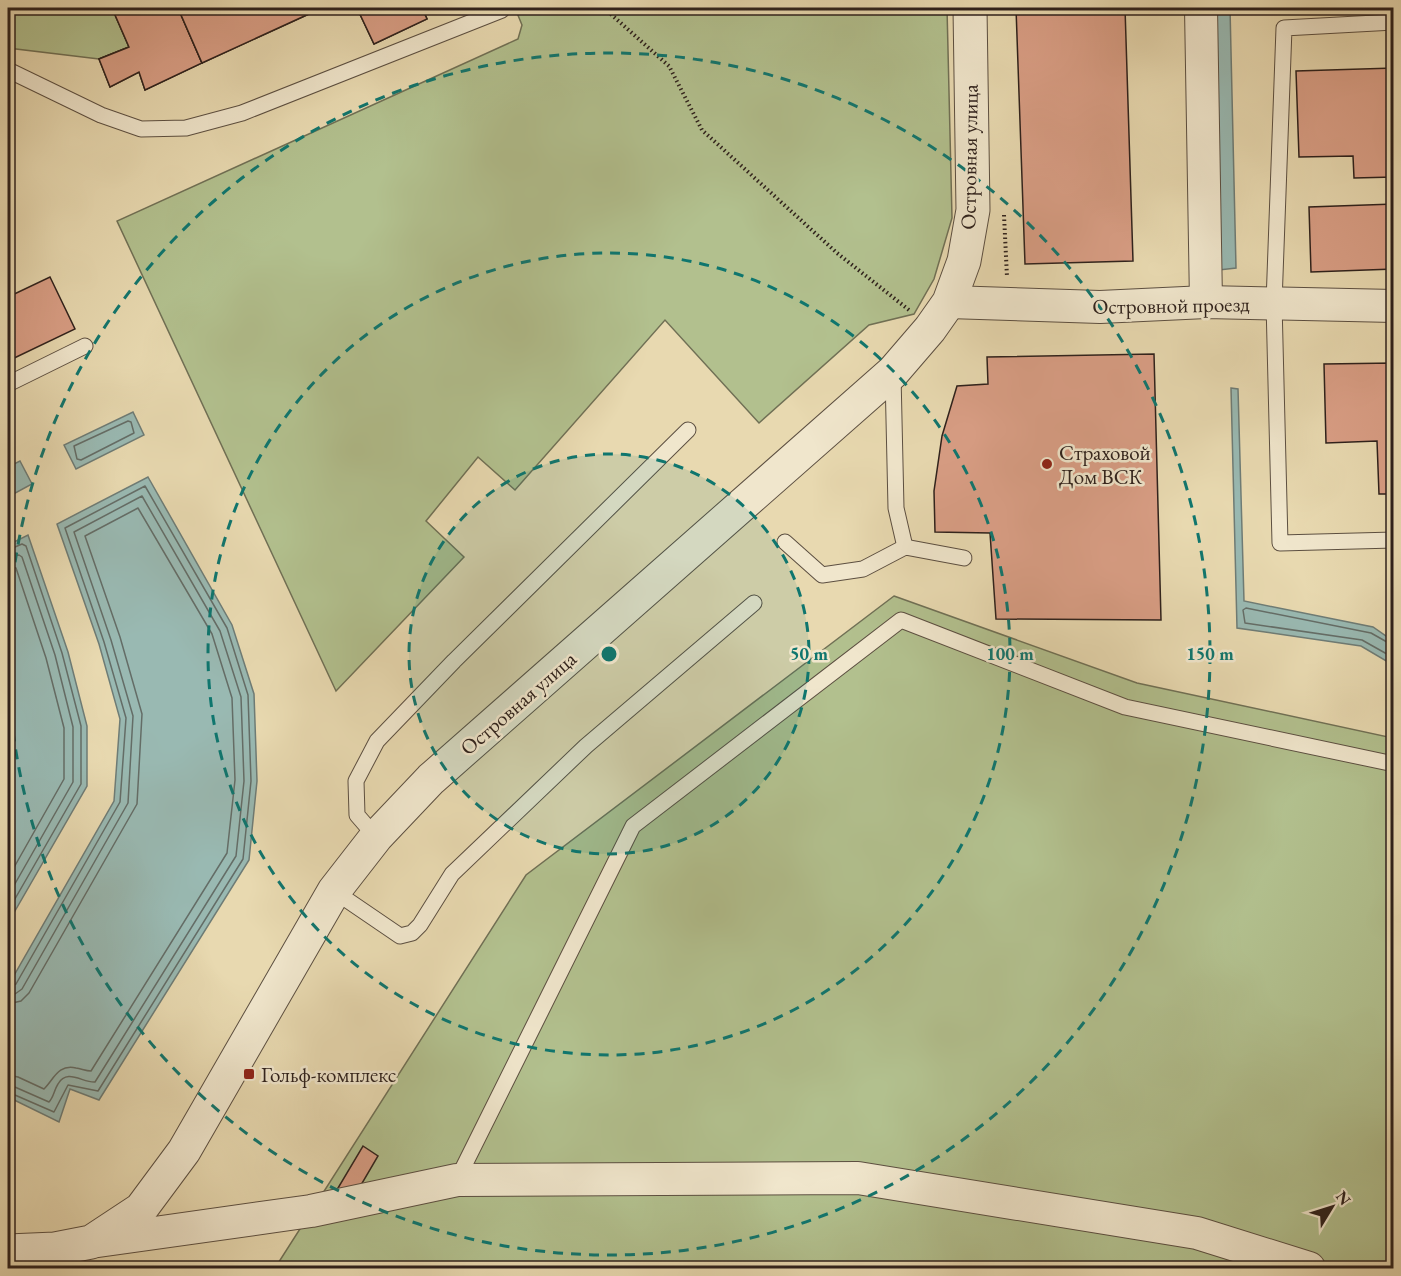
<svg xmlns="http://www.w3.org/2000/svg" width="1401" height="1276" viewBox="0 0 1401 1276" font-family="'EB Garamond',serif">
<style>
.green{fill:#b2c08e;stroke:#707055;stroke-width:1.5}
.water{fill:#99b9b2;stroke:#6e7c76;stroke-width:1.5}
.lines{fill:none;stroke-linecap:round;stroke-linejoin:round}
.shore{stroke:#646d67;stroke-width:1.5}
.building{fill:#d99e85;stroke:#2e211c;stroke-width:1.5}
.service-casing{stroke:#5c4f41;stroke-width:17}
.minor-casing{stroke:#5c4f41;stroke-width:34}
.tertiary-casing{stroke:#5c4f41;stroke-width:35}
.path{stroke:#2e211c;stroke-width:4;stroke-dasharray:1.5 3;stroke-linecap:butt}
.service{stroke:#f0e6cc;stroke-width:15}
.minor{stroke:#f0e6cc;stroke-width:32}
.tertiary{stroke:#f0e6cc;stroke-width:33}
.ring{fill:none;stroke:#0f766e;stroke-width:3;stroke-dasharray:10 8}
.poi-dot{fill:#8f2418;stroke:#f0e6cc;stroke-width:2}
.labels{text-anchor:middle;dominant-baseline:central;stroke-width:5;stroke-linejoin:round;paint-order:stroke}
.street-label{font-size:21px;fill:#2e211c;stroke:#f0e6cc}
.poi-label{font-size:21px;fill:#2e211c;stroke:#f0e6cc;text-anchor:start}
.centre{fill:#0f766e;stroke:#f0e6cc;stroke-width:3}
.ring-label{font-size:18px;text-anchor:middle;font-weight:bold;fill:#0f766e;stroke:#f0e6cc;stroke-width:5;stroke-linejoin:round;paint-order:stroke}
</style>
<rect width="100%" height="100%" fill="#e8d9b0"/>
<filter id="stains"><feTurbulence type="fractalNoise" baseFrequency=".00333" numOctaves="4"/><feColorMatrix values="0 0 0 0 .2 0 0 0 0 .09 0 0 0 0 .02 0 0 0 .5 -.17"/></filter>
<radialGradient id="worn" r=".72"><stop offset=".6" stop-color="#630" stop-opacity="0"/><stop offset="1" stop-color="#630" stop-opacity=".3"/></radialGradient>
<!-- green -->
<g class="green">
<polygon points="8,8 112,8 129,47 99,59 8,48"/>
<polygon points="515,8 947,8 952,218 934,279 914,314 869,325 759,423 665,320 515,490 478,457 426,521 464,557 336,691 117,221 518,39 522,25"/>
<polygon points="894,596 1137,683 1393,738 1393,1268 275,1268 526,875"/>
</g>
<!-- water -->
<g class="water">
<polygon points="1213,8 1230,8 1236,268 1219,270"/>
<polygon points="1231,388 1238,389 1244,601 1373,627 1393,641 1393,665 1361,646 1237,628"/>
<polygon points="133,412 144,435 76,469 64,445"/>
<polygon points="20,461 32,484 8,497 8,467"/>
<polygon points="148,477 232,625 254,694 257,781 249,860 99,1100 70,1089 59,1122 8,1097 8,986 114,801 120,719 99,644 57,524"/>
<polygon points="28,535 68,652 87,726 87,786 8,923 8,545"/>
</g>
<g class="lines">
<!-- shore -->
<g class="shore">
<polygon points="128,421 131,422 134,433 81,460 77,459 74,446"/>
<polyline points="8,550 22,544 26,546 62,653 81,726 81,784 8,911"/>
<polyline points="8,557 19,555 22,557 55,655 73,727 73,782 8,896"/>
<polyline points="8,566 16,568 46,658 64,728 64,779 8,878"/>
<polyline points="1394,646 1371,633 1246,608 1243,610 1245,623 1362,640 1394,658"/>
<polyline points="8,988 16,984 120,802 126,718 104,642 65,528 145,486 227,628 248,695 251,781 243,859 98,1091 68,1085 54,1112 8,1092"/>
<path d="M8 995 15 994 22 989 128 803 133 716 111 640 74 532 142 496 220 631 241 697 244 781 236 856 95 1082C83 1083 67 1068 58 1084 54 1090 54 1097 49 1102L8 1084"/>
<path d="M8 1004 21 1001 29 993 137 804 142 714 120 637 85 536 138 508 212 634 232 698 235 780 227 853 91 1071C86 1071 82 1069 76 1068 58 1064 54 1079 44 1089L18 1077 8 1075"/>
</g>
</g>
<!-- building -->
<g class="building">
<polygon points="112,8 178,8 202,63 145,90 139,72 110,87 99,59 129,47"/>
<polygon points="112,8 178,8 202,63 145,90 139,72 110,87 99,59 129,47"/>
<polygon points="178,8 322,8 202,63"/>
<polygon points="178,8 322,8 202,63"/>
<polygon points="357,8 422,8 427,19 374,44"/>
<polygon points="357,8 422,8 427,19 374,44"/>
<polygon points="1016,8 1125,8 1133,261 1025,264"/>
<polygon points="1394,68 1394,177 1354,178 1353,156 1299,157 1296,71"/>
<polygon points="1394,204 1394,269 1311,272 1309,207"/>
<polygon points="50,277 75,329 8,361 8,297"/>
<polygon points="1154,354 1161,620 996,619 990,533 935,532 934,491 942,436 957,386 988,384 987,357"/>
<polygon points="1394,363 1394,494 1379,494 1377,441 1326,443 1324,364"/>
<polygon points="363,1146 378,1156 354,1197 338,1188"/>
</g>
<g class="lines">
<defs>
<g id="service">
<polyline points="1394,22 1284,28 1274,303 1280,543 1394,540"/>
<polyline points="8,70 101,115 141,129 186,128 242,113 502,10"/>
<polyline points="893,375 896,508 905,547"/>
<polyline points="8,384 85,346"/>
<polyline points="785,542 822,575 863,569 905,547 964,558"/>
<polyline points="376,837 357,815 356,781 377,741 454,661 688,430"/>
<polyline points="334,891 400,936 412,933 420,925 452,874 586,746 754,603"/>
<polyline points="457,1180 633,826 901,620 1125,707 1394,764"/>
</g>
<g id="minor">
<polyline points="1201,8 1206,302"/>
<polyline points="949,302 1100,307 1206,302 1394,306"/>
<polyline points="91,1242 311,1211 457,1180 858,1178 1197,1233 1309,1268"/>
</g>
<polyline id="tertiary" points="8,1251 55,1249 91,1242 141,1209 184,1151 334,891 376,837 431,779 893,372 930,329 949,302 964,261 973,210 970,8"/>
</defs>
<!-- service casing -->
<use href="#service" class="service-casing"/>
<!-- minor casing -->
<use href="#minor" class="minor-casing"/>
<!-- tertiary casing -->
<use href="#tertiary" class="tertiary-casing"/>
<!-- path -->
<g class="path">
<polyline points="604,8 669,66 702,130 837,253 909,310"/>
<polyline points="1004,215 1007,277"/>
</g>
<!-- service -->
<use href="#service" class="service"/>
<!-- minor -->
<use href="#minor" class="minor"/>
<!-- tertiary -->
<use href="#tertiary" class="tertiary"/>
</g>
<!-- distance rings -->
<circle cx="609" cy="654" r="200" fill="#0f766e" fill-opacity=".12"/>
<g class="ring">
<circle cx="609" cy="654" r="200"/>
<circle cx="609" cy="654" r="401"/>
<circle cx="609" cy="654" r="601"/>
</g>
<!-- markers -->
<g class="poi-dot">
<circle cx="1047" cy="464" r="6"/>
<rect x="243" y="1068" width="12" height="12" rx="3"/>
</g>
<g class="labels">
<!-- street labels -->
<g class="street-label">
<text transform="translate(969 157) rotate(-89)">Островная улица</text>
<text transform="translate(1171 305) rotate(-1)">Островной проезд</text>
<text transform="translate(518 703) rotate(-41)">Островная улица</text>
</g>
<!-- poi labels -->
<g class="poi-label">
<text x="1059" y="452">Страховой<tspan x="1059" dy="24">Дом ВСК</tspan></text>
<text x="261" y="1074">Гольф-комплекс</text>
</g>
</g>
<circle cx="609" cy="654" r="9" class="centre"/>
<g class="ring-label">
<text x="809" y="660">50 m</text>
<text x="1010" y="660">100 m</text>
<text x="1210" y="660">150 m</text>
</g>
<!-- margin -->
<rect width="1401" height="1276" fill="none" stroke="#e8d9b0" stroke-width="30"/>
<rect x="9" y="9" width="1383" height="1258" fill="none" stroke="#2e211c" stroke-width="3"/>
<rect x="15" y="15" width="1371" height="1246" fill="none" stroke="#2e211c" stroke-width="1.5"/>
<!-- north arrow -->
<g transform="translate(1332 1207) rotate(52)" stroke="#f0e6cc" stroke-width="4.5" paint-order="stroke">
<path d="M0-4.5L10 22L0 15L-10 22Z" fill="#2e211c"/>
<text y="-9" font-size="16" font-weight="bold" text-anchor="middle" fill="#2e211c">N</text>
</g>
<rect width="100%" height="100%" filter="url(#stains)"/>
<rect width="100%" height="100%" fill="url(#worn)"/>
</svg>
